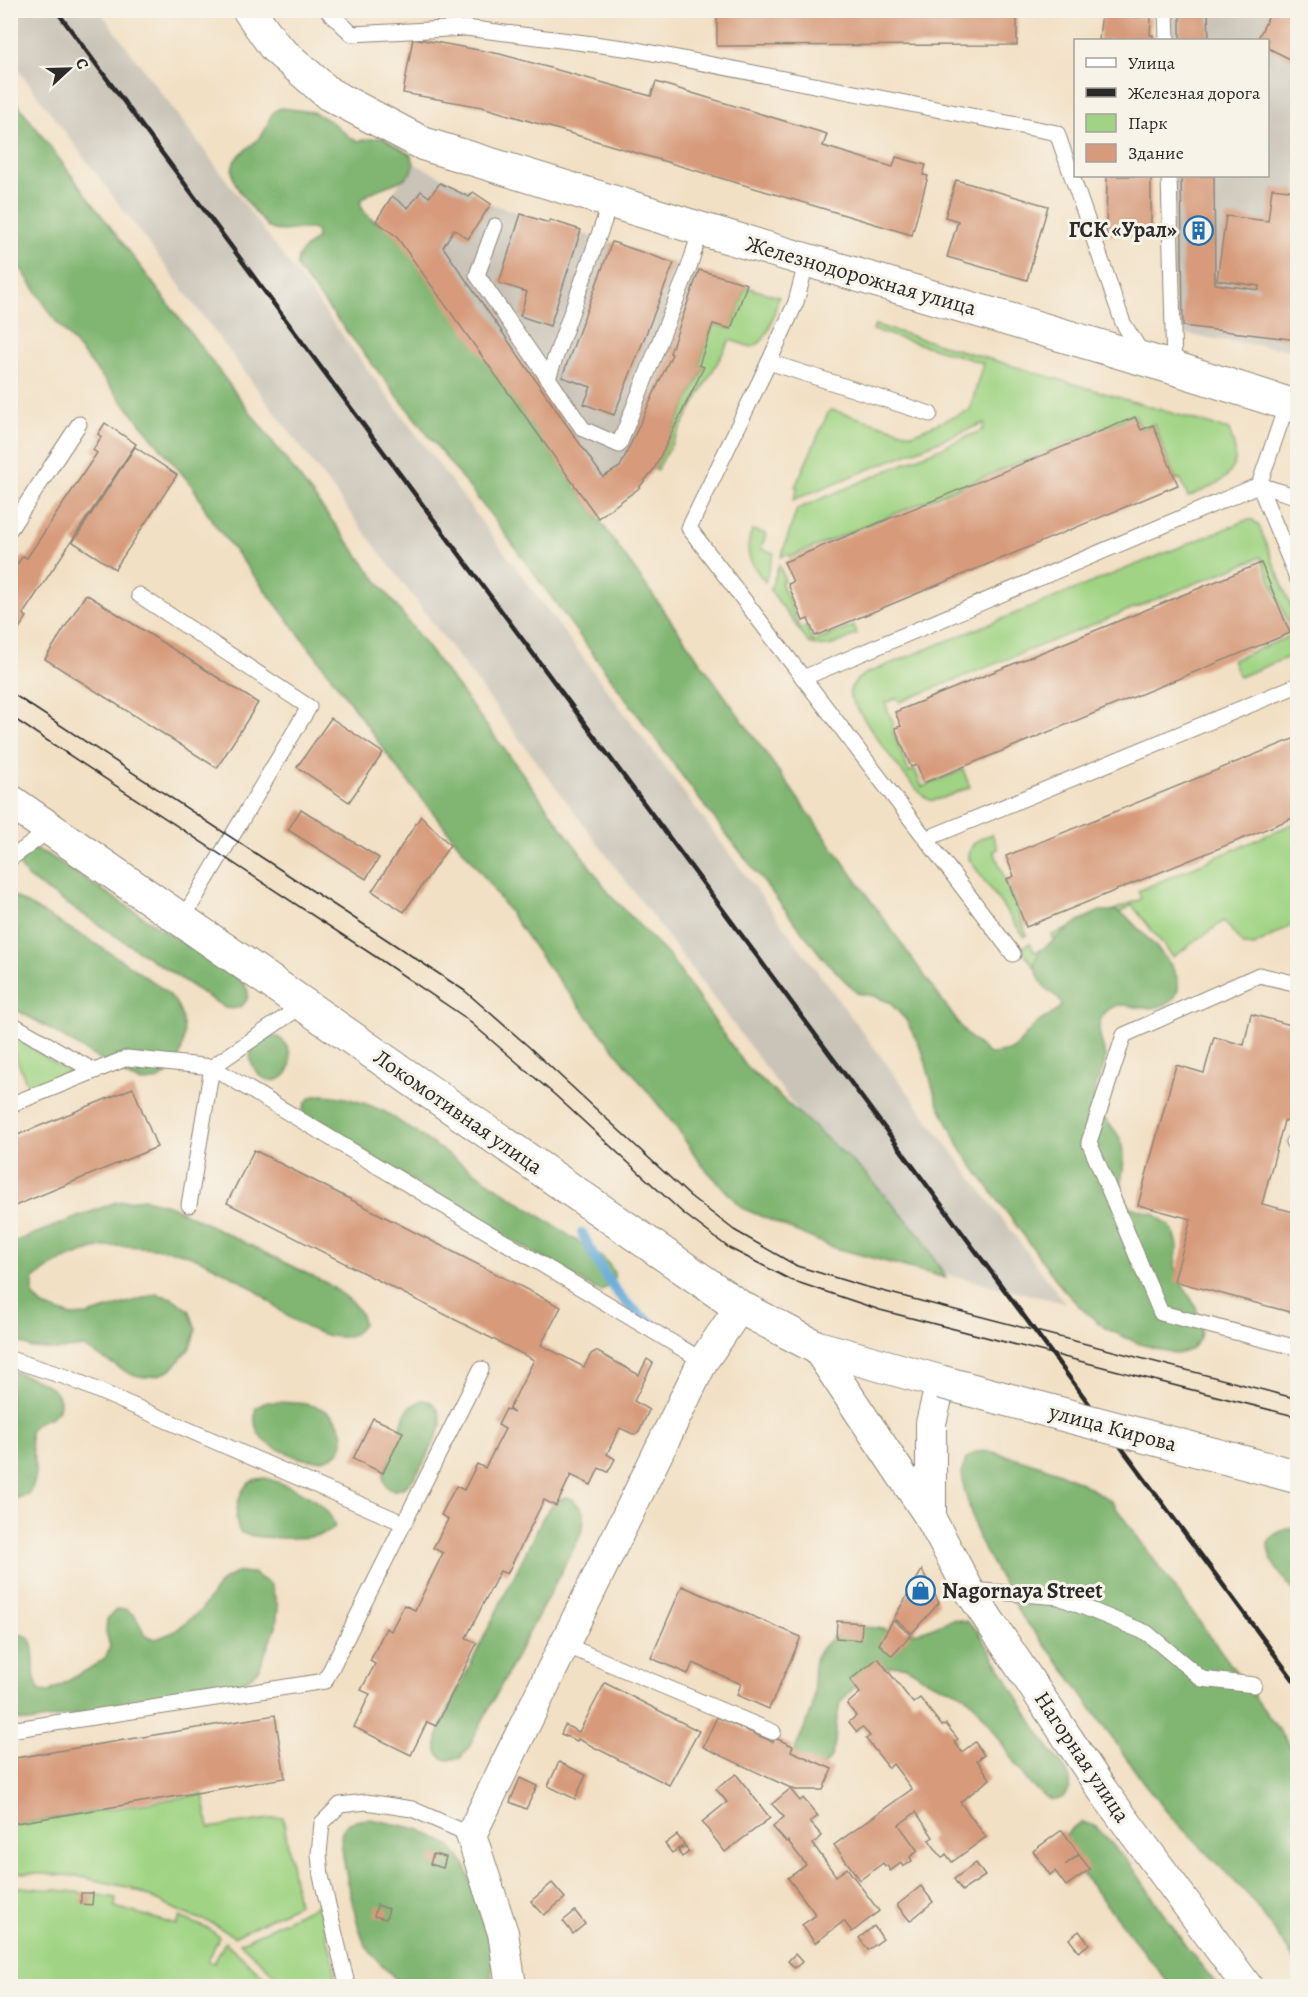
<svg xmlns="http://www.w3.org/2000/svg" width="1308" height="1997" viewBox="0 0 1308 1997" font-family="Alegreya,serif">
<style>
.industrial{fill:#c9c3b8}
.green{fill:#a0d484;stroke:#668058;stroke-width:1.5}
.forest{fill:#80b672;stroke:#56704e;stroke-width:1.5}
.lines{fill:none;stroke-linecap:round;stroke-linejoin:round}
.stream{stroke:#60a8d7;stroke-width:10}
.building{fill:#d79b7b}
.lane-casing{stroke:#8e8678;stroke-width:17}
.street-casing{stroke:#8e8678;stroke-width:32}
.secondary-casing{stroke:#8e8678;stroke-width:35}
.primary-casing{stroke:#8e8678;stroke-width:35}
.lane{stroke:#fff;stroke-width:15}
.street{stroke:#fff;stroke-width:30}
.secondary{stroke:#fff;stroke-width:33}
.primary{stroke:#fff;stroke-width:33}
.tram{stroke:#2b2b2b;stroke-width:1.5}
.rail{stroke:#2b2b2b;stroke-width:4.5}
.primary-bridge-casing{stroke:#8e8678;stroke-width:35;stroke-linecap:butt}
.primary-bridge{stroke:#fff;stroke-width:33}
.labels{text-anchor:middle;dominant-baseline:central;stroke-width:6;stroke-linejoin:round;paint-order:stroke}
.poi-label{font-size:22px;font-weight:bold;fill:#2b2b2b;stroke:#f7f3e8;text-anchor:end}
.street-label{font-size:22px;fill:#2b2b2b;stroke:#f7f3e8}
</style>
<rect width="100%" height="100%" fill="#f7f3e8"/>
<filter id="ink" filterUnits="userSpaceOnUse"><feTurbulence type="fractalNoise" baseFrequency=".0167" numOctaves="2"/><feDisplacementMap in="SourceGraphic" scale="12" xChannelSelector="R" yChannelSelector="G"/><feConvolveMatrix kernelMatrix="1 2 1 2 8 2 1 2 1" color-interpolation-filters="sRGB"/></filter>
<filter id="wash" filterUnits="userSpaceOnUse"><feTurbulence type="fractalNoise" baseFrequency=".008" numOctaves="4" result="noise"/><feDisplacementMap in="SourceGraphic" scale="24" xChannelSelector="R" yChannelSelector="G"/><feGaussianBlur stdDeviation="1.35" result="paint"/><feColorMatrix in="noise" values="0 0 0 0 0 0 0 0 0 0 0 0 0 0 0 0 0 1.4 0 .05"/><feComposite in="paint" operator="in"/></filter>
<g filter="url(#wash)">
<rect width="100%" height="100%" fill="#f2e0c5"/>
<!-- industrial -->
<g class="industrial">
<polygon points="11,11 100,11 1065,1303 915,1267 11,60"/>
<polygon points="1160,11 1297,11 1297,351 1176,333 1168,176 1268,176 1268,40 1161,40"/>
<polygon points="413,163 473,192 491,204 674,263 747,284 731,329 714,324 704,367 654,469 638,489 598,518 599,521 396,237 374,222"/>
</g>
<!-- green -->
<g class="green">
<path d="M746 287 779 297C773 313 770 343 751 347L730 340 657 470 654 469 704 368 699 365 713 324 731 329Z"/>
<path d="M875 325 1229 430C1247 474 1224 481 1188 497L1181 479 1176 480 1154 424 1141 429 1135 415 790 557 788 554 781 557 797 509 983 430 984 423 793 500 798 488 795 487 829 411 832 410 912 434 970 410 983 363 873 330Z"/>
<path d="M1247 520H1253L1259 526 1297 622V650L1294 655 1239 677 1232 660 1293 635 1261 557 900 702 897 698 885 703 894 725 891 727 909 772 915 770 922 787 963 770 970 787C961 790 938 802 930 800 914 795 861 715 850 697 848 686 857 679 865 674Z"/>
<path d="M752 530 766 534 761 549 774 553 765 582C750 562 743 555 752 530Z"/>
<path d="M779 565 785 580 781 582 800 628 806 626 813 642 854 626 857 634C841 641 825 653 808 642L770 590Z"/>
<polygon points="1297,822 1297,922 1254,946 1243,945 1224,921 1173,957 1132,905 1070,942 1038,973 1021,948 1030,943 1035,952 1055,944 1052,935 1141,899 1138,891"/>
<path d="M992 834 998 849 994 851 1027 935 1024 936 969 859C969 843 978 839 992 834Z"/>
<polygon points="11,1035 69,1072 29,1089 11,1045"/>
<polygon points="203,1794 209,1828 283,1817 298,1904 234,1937 214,1924 181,1912 131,1888 77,1876 11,1872 11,1825"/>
<path d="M11 1886C46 1890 81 1891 116 1898L115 1907 177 1925 180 1917 211 1930 219 1937 208 1961 214 1963 225 1942 274 1986H11Z"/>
<polygon points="319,1904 334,1963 335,1986 288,1986 240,1943"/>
</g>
<!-- forest -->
<g class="forest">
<polygon points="11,95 520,770 612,897 669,956 746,1066 864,1172 921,1236 946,1278 832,1247 742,1208 701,1164 676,1127 549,968 483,875 395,765 334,680 212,521 193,487 55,320 24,273 11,257"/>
<path d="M282 108 313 112 330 121 351 138 358 141 382 137 411 155 414 163C411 188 375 182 360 202 365 223 385 223 400 235L617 545 966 1034 989 1054C1026 1052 1016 1039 1039 1022 1047 1016 1057 1014 1062 1005 1060 997 1054 996 1048 990 1040 983 1037 973 1034 962L1040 951 1079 921 1100 911H1116L1126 916C1138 929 1164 953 1172 967 1187 992 1173 1008 1146 1008 1131 1008 1117 998 1104 1014 1093 1028 1104 1044 1105 1058 1105 1072 1093 1085 1094 1098 1095 1114 1114 1125 1121 1140 1128 1156 1120 1173 1122 1190 1123 1196 1127 1202 1130 1207L1154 1214 1170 1226 1175 1235 1178 1246 1175 1265 1179 1279 1196 1307 1200 1321 1201 1332 1199 1340 1190 1350 1177 1354 1140 1344 1105 1328 1082 1309 1062 1288 962 1151 936 1099 923 1053 906 1020 889 1002 874 996 857 993 822 957 700 800 497 523 297 268C295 254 307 247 317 238V234L315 230C299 225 282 236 268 227 256 212 221 179 236 159 243 150 254 145 261 136 270 126 267 111 282 108Z"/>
<path d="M34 849 47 854 243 982 248 991C249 1005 238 1010 225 1008L28 878 18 863 22 855Z"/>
<path d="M10 894C55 920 101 945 143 975 155 983 170 993 177 1005 192 1033 182 1082 143 1082 137 1081 131 1078 126 1076L42 1024 11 1007Z"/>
<path d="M272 1036C275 1037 278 1037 281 1039 290 1046 294 1064 287 1073 265 1100 226 1045 272 1036Z"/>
<path d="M322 1095C345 1096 364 1102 385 1112L604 1259C611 1267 618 1273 612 1284L601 1291 593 1288 306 1118 303 1110C306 1099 310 1096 322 1095Z"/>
<path d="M145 1199 171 1206 328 1284C342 1294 361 1305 363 1323 350 1352 306 1329 287 1316 276 1308 266 1297 255 1290 239 1279 212 1265 194 1257 173 1248 125 1244 103 1247 79 1252 51 1264 33 1280V1295L43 1306 72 1316 88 1315 156 1294 172 1298 189 1310 196 1329 190 1348 171 1370 158 1375 145 1377 130 1374 84 1347 58 1350 32 1348 11 1339V1243L116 1202Z"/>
<path d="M15 1372C29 1377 69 1388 58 1410 52 1423 29 1417 30 1437 32 1461 43 1472 28 1495L18 1498H10V1373Z"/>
<path d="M422 1400C437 1401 441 1412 441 1425 434 1441 415 1491 395 1490 388 1490 384 1484 383 1477L405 1414 410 1407Z"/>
<path d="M267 1402C285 1403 306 1401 322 1409 347 1421 354 1456 320 1460 305 1462 289 1454 276 1448 258 1440 252 1426 256 1407Z"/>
<path d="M989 1451C1036 1463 1070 1473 1111 1501L1297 1755V1963L1250 1897 1171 1817 1143 1782 1064 1669 1020 1614 978 1538 964 1488 962 1472 966 1459 976 1452Z"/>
<path d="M266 1478C292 1487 324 1498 335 1525L333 1529C328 1532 322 1535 316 1536 301 1539 252 1539 240 1532 232 1517 238 1485 256 1479 257 1479 265 1478 266 1478Z"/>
<path d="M566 1497 573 1499 584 1513 583 1527 579 1538 467 1750 460 1758 448 1760 442 1758 437 1752V1738L450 1706 542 1519C549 1508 554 1501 566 1497Z"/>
<path d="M1286 1529H1297V1596C1286 1580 1267 1563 1268 1542L1275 1534Z"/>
<path d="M237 1572 253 1573 271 1585 278 1607 276 1626 259 1668 252 1676 240 1684 222 1690 29 1722 18 1720 11 1714V1637C36 1625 34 1658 34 1672 35 1679 36 1685 40 1691L49 1692 94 1666 106 1657 110 1646 106 1632 107 1619 116 1610 126 1609 135 1616 146 1636 156 1639 174 1632 201 1610 221 1582Z"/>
<path d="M953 1619 966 1621 978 1631C1003 1671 1025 1713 1052 1752 1058 1760 1070 1772 1070 1783 1071 1787 1068 1792 1065 1795 1054 1807 1040 1794 1031 1785 1008 1759 995 1725 970 1700 960 1689 946 1689 933 1683 923 1679 915 1671 906 1667 887 1659 851 1686 842 1702 832 1720 840 1743 829 1760 826 1765 820 1769 816 1773L793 1759C796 1739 809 1724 813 1704 816 1689 810 1673 816 1658 823 1641 844 1627 863 1627 882 1627 900 1634 918 1632 930 1630 941 1623 953 1619Z"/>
<path d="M370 1819 419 1829 449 1845 465 1864 493 1950 491 1986H401C391 1971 374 1961 365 1944 358 1932 337 1842 342 1831 348 1820 359 1820 370 1819Z"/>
<path d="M1082 1822 1095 1826 1131 1865 1187 1948 1218 1986H1171L1067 1855C1064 1836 1064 1832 1082 1822Z"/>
</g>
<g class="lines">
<!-- stream -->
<g class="stream">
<path d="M582 1233C600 1268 617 1303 652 1323"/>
<polyline points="669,1332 696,1348"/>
</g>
</g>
<g id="blocks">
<!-- building -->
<g class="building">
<polygon points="717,10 1017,10 1017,45 717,46"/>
<polygon points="1102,10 1135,10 1134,17 1151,17 1150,35 1153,35 1153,40 1099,40"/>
<polygon points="1180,10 1208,10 1209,40 1180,40"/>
<polygon points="1272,10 1298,10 1298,63 1268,48 1268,40 1257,40"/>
<polygon points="413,38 500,54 651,96 656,82 827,134 823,146 893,167 896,157 926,165 923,175 928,176 912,235 482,107 403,93"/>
<polygon points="1107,176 1151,176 1151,236 1106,235"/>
<polygon points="1181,176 1214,176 1215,284 1259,290 1259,286 1217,280 1226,216 1268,221 1272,188 1298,191 1298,340 1183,326"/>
<polygon points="956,180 1048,206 1027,280 947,257 958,221 945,217"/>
<polygon points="440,183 469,197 473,192 491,204 468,239 454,229 443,247 603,477 620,467 672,354 670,353 699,270 747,284 731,329 713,324 699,365 704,367 654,469 638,489 598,518 396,236 376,221 392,196 408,208 421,191 429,197"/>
<polygon points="521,214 549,223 550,220 581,230 550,326 520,316 527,292 499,283"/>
<polygon points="612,242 674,263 614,415 584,404 591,387 562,377"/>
<polygon points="1135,417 1141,430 1153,425 1178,485 815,636 808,619 803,621 788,584 793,582 784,562"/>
<polygon points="105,423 136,444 23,614 27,617 10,641 10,574 23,556 27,558 97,453 93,450 101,437 98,434"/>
<polygon points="135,447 177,475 115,569 73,542"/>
<polygon points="1261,563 1290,633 924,783 917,765 911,767 895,728 901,726 895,712"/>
<polygon points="86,594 258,703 217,768 45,659"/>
<polygon points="331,718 383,753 349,802 297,767"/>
<polygon points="1298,737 1298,816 1026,927 1007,879 1014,876 1006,856"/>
<polygon points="301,809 379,858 366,879 288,830"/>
<polygon points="421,816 450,845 404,912 372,891"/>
<polygon points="1251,1014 1298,1027 1298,1122 1284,1121 1262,1204 1298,1213 1297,1314 1174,1281 1191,1219 1138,1205 1176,1065 1204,1073 1214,1037 1244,1045"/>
<polygon points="133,1088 157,1147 10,1208 10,1138"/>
<polygon points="254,1150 561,1307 541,1345 584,1367 591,1354 596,1351 639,1375 647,1359 653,1363 634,1401 649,1410 639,1432 635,1435 620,1428 607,1454 615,1459 608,1472 599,1468 591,1485 571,1475 556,1506 544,1500 507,1574 500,1571 466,1638 477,1643 436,1726 427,1722 411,1755 354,1727 370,1694 361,1690 375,1664 370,1661 386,1628 391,1631 404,1605 415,1610 443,1553 433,1548 448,1519 441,1515 456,1486 464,1490 477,1464 485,1468 505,1429 498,1425 506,1409 514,1413 509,1409 534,1360 227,1203"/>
<polygon points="373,1418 403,1432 383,1473 353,1459"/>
<polygon points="922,1570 939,1603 912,1633 894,1618"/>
<polygon points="682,1586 801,1637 769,1709 737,1695 741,1684 693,1663 688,1674 651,1658"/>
<polygon points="893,1620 911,1635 892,1656 879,1644"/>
<polygon points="837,1621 862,1623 861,1640 836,1638"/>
<polygon points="878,1658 913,1703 920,1698 942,1726 946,1724 958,1739 954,1742 962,1752 975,1742 984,1755 977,1760 990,1779 960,1802 986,1837 952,1862 946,1854 942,1858 929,1840 933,1837 916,1812 899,1825 918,1851 910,1857 912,1861 903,1867 901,1863 890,1871 887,1865 885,1866 883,1863 860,1880 834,1845 912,1789 893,1764 889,1768 866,1739 870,1736 862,1727 857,1732 849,1722 856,1716 847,1704 860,1693 850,1680"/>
<polygon points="605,1683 699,1731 669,1785 578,1739 577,1741 561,1734 565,1725 579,1732"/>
<polygon points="275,1715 285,1778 10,1824 10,1759"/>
<polygon points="717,1717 773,1742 775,1738 793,1746 791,1751 832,1769 823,1790 795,1790 703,1747"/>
<polygon points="559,1762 586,1775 575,1799 548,1786"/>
<polygon points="736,1774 770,1818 725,1852 702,1822 727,1802 716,1789"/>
<polygon points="520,1778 537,1786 526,1809 510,1802"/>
<polygon points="790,1789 800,1801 803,1798 818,1816 810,1822 822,1836 813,1844 836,1876 847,1868 879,1911 852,1932 844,1921 815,1943 802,1925 816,1915 788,1878 806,1865 788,1841 786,1842 773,1827 784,1817 772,1804"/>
<polygon points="1062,1830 1079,1854 1065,1865 1079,1855 1090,1869 1066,1886 1055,1871 1050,1875 1033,1851"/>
<polygon points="677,1835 684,1844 672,1853 665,1844"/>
<polygon points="685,1846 689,1852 682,1857 678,1851"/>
<polygon points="433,1854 446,1857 443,1868 430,1864"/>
<polygon points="976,1863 985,1876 962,1891 954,1879"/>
<polygon points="552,1883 565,1898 544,1915 531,1901"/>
<polygon points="921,1886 933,1902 910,1921 897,1905"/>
<polygon points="81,1893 93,1893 92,1905 81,1904"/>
<polygon points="377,1905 389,1909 386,1919 374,1916"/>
<polygon points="575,1911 585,1924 573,1934 563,1921"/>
<polygon points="874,1926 883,1939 868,1950 859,1938"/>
<polygon points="1079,1931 1089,1944 1079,1952 1069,1939"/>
<polygon points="795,1954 802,1962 795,1968 788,1961"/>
</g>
</g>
</g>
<g filter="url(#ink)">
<use href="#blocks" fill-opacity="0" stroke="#8e8678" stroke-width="1.5"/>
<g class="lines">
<defs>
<g id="lane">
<polyline points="327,10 352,34 466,28 632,49 1057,133 1123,323 1143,355"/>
<polyline points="1166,10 1167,40"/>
<polyline points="1169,176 1174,368"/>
<polyline points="495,226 477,275 548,378 611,201"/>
<polyline points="807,260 796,302 769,362 689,528 926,839 1298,685"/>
<polyline points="769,362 930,414"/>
<polyline points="548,378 583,429 619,445 689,267 701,229"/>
<polyline points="1287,404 1259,485 1298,580"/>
<polyline points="10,529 79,424"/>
<polyline points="139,595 309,707 182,920"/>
<polyline points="803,678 1259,485 1298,497"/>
<polyline points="926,839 1013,954"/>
<polyline points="10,859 51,829"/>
<polyline points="1298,984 1259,975 1124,1035 1089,1142 1161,1313 1298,1348"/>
<polyline points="303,1005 212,1067 703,1361"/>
<polyline points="10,1023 94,1071"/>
<polyline points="10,1105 127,1058 212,1067 189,1205"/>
<polyline points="1293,1142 1298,1143"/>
<polyline points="10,1359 69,1378 403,1523"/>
<polyline points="970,1590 1059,1597 1147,1633 1202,1679 1254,1685"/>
<polyline points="565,1645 773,1732"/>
<polyline points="10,1730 325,1681 481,1369"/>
<polyline points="346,1986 346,1980 321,1876 319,1854 322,1823 340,1805 366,1802 412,1809 471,1835"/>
</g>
<g id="street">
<polyline points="816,1347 931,1519 969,1590 1103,1791 1247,1986"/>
<polyline points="931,1519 931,1423 941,1382"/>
<polyline points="511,1986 503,1933 471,1835 703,1361 740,1307"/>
</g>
<polyline id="secondary" points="249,10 275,47 329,94 424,144 701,229 1174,368 1298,407"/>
<polyline id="primary" points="10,801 740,1307 816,1347 941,1382"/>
</defs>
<!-- lane casing -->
<use href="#lane" class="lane-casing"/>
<!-- street casing -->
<use href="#street" class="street-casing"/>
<!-- secondary casing -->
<use href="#secondary" class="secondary-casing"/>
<!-- primary casing -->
<use href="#primary" class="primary-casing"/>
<!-- lane -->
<use href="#lane" class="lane"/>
<!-- street -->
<use href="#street" class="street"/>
<!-- secondary -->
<use href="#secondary" class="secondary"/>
<!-- primary -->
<use href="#primary" class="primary"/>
<!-- tram -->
<g class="tram">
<polyline points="10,692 465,991 528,1046 690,1196 734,1230 797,1266 863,1286 1298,1399"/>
<polyline points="10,716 376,957 463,1016 555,1095 683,1213 729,1248 791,1280 880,1310 1298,1417"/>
</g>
<!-- rail -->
<polyline class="rail" points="56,10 1298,1686"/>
<defs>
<polyline id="primary-bridge" points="941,1382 1298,1477"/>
</defs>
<!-- primary-bridge casing -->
<use href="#primary-bridge" class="primary-bridge-casing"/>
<!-- primary-bridge -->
<use href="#primary-bridge" class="primary-bridge"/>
</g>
</g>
<!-- icons -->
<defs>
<symbol id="building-ring" viewBox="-11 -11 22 22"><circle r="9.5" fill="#f7f3e8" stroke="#1f6fb2" stroke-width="1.5"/><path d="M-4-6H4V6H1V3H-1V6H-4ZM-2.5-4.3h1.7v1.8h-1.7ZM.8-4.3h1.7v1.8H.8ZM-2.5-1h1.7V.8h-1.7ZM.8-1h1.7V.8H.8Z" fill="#1f6fb2"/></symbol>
<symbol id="shop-ring" viewBox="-11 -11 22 22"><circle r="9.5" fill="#f7f3e8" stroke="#1f6fb2" stroke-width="1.5"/><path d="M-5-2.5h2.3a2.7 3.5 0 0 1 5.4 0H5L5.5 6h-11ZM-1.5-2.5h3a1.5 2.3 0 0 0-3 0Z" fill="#1f6fb2"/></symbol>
</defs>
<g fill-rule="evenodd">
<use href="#building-ring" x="1182" y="214" width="33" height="33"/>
<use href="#shop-ring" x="904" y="1574" width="33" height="33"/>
</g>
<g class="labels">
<!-- poi labels -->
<g class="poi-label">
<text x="1177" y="230">ГСК «Урал»</text>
<text x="942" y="1591" text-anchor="start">Nagornaya Street</text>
</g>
<!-- street labels -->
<g class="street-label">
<text transform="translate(861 276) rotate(16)">Железнодорожная улица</text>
<text transform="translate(458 1112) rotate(35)">Локомотивная улица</text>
<text transform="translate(1113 1428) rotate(15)">улица Кирова</text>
<text transform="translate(1082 1757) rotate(56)">Нагорная улица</text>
</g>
</g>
<!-- margin -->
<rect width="1308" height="1997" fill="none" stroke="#f7f3e8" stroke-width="36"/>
<!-- legend -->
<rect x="1074" y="39" width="195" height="138" fill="#f7f3e8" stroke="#a5a39c" stroke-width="1.5"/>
<rect x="1086" y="58" width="30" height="9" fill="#ffffff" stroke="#a5a39c" stroke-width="1.5"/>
<text x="1128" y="69" font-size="18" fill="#2b2b2b">Улица</text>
<rect x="1086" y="88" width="30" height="9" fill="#2b2b2b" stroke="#a5a39c" stroke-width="1.5"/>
<text x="1128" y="99" font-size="18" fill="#2b2b2b">Железная дорога</text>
<rect x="1086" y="114" width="30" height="18" fill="#a0d484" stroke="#a5a39c" stroke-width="1.5"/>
<text x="1128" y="129" font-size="18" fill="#2b2b2b">Парк</text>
<rect x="1086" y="144" width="30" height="18" fill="#d79b7b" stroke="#a5a39c" stroke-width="1.5"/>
<text x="1128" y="159" font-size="18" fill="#2b2b2b">Здание</text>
<!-- north arrow -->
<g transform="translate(69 69) rotate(68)" stroke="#f7f3e8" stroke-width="4.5" paint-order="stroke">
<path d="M0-4.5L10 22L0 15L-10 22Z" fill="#2b2b2b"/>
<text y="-9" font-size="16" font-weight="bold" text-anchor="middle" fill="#2b2b2b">С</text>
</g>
</svg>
